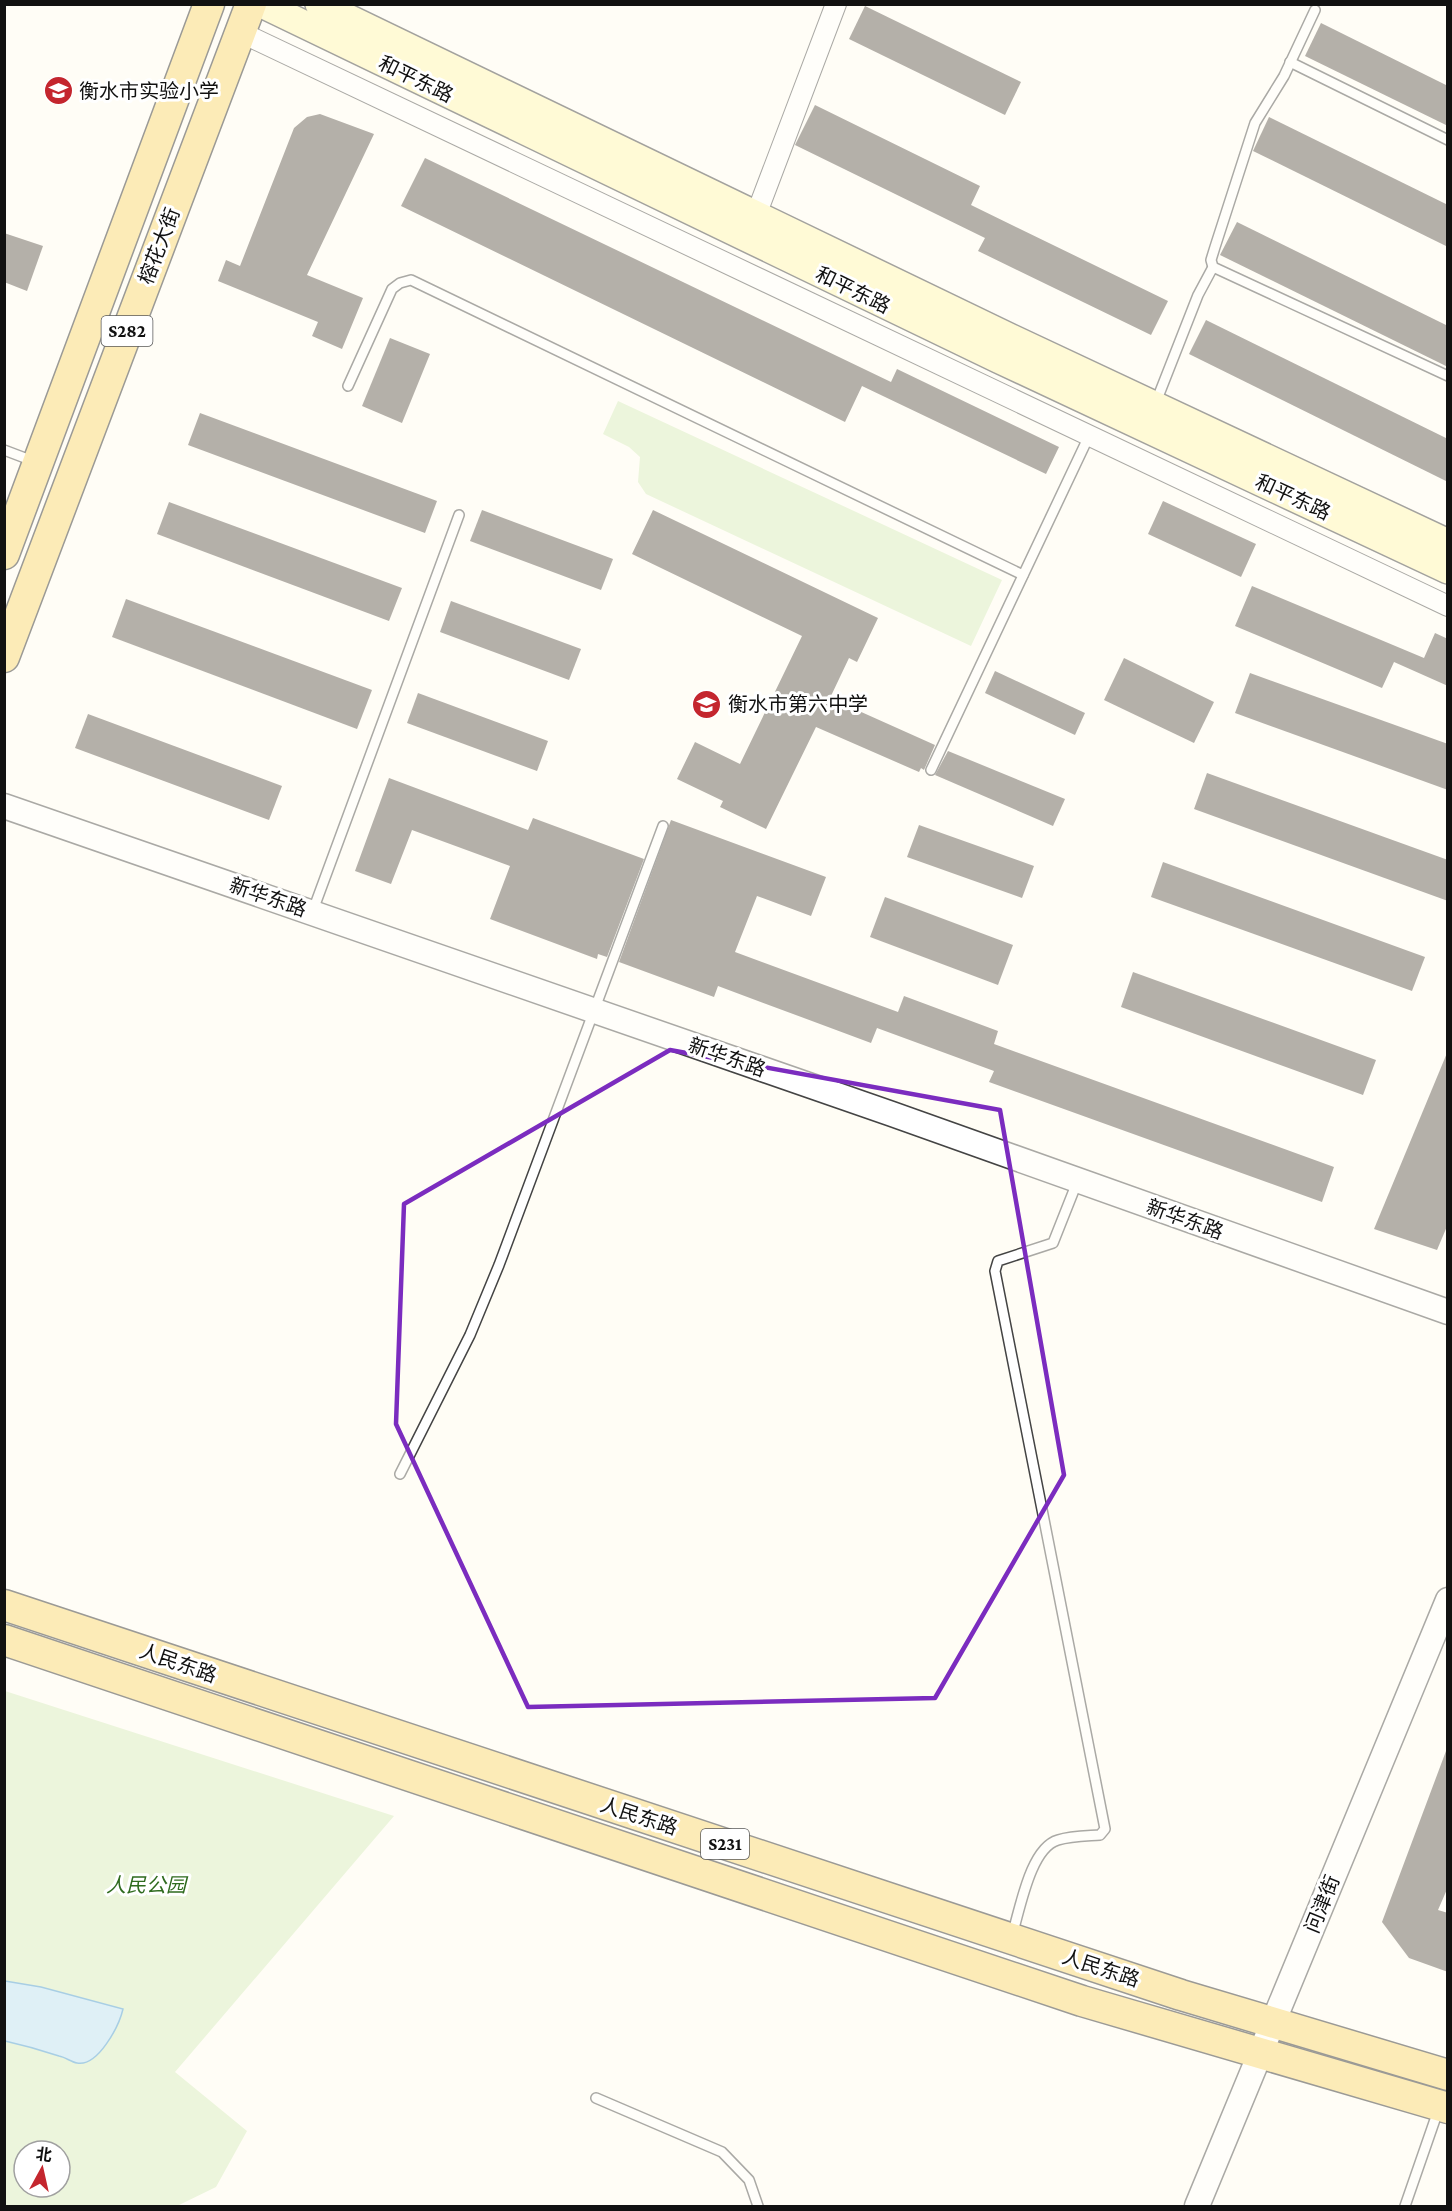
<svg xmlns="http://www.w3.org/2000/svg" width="1452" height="2211" viewBox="0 0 1452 2211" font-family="'Crimson Pro','Noto Sans SC',serif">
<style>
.green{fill:#d5ebbd;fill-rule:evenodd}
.water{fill:#b9e0f7;stroke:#3f96cf;stroke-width:1.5}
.building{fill:#5a524d}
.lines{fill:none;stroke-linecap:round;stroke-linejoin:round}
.service-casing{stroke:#444;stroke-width:12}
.minor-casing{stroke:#444;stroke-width:22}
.tertiary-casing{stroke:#444;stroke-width:27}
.secondary-casing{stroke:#333;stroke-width:30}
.primary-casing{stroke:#222;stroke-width:33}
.service{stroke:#fff;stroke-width:9}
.minor{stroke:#fff;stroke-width:20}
.tertiary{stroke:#fff;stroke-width:24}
.secondary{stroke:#fff6b0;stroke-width:27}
.primary{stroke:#f9d66b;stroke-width:30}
.marked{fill:none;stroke:#7b2cbf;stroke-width:4.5;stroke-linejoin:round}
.labels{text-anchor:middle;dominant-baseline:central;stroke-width:6;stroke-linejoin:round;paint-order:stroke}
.shield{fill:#fff;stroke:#585858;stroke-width:1.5}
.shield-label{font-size:18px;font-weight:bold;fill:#111}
.street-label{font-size:20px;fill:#111;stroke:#fff}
.poi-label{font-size:20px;fill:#111;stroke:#fff;text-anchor:start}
.park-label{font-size:20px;font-style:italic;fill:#2f6b1f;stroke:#fff}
</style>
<rect width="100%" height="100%" fill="#fffdf5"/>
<!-- green -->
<g class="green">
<polygon points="618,401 1002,580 971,646 646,494 638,482 640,457 629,447 603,434"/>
<path d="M5 1691 394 1816 175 2072 247 2131 216 2187 177 2206H5ZM24 2151H60V2187H24Z"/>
</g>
<!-- water -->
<path class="water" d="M5 1981 41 1987 123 2009C119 2026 98 2067 77 2063 71 2062 65 2057 59 2056 41 2050 23 2045 5 2041Z"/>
<!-- building -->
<g class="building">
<polygon points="865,6 1021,82 1005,115 849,39"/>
<polygon points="1321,23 1448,86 1448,126 1305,56"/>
<polygon points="815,105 980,186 971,205 1168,301 1151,335 978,251 985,238 795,145"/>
<polygon points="320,114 374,134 307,275 363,298 342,349 312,336 318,322 218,281 226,260 240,266 294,128 307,117"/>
<polygon points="1269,117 1448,205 1448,247 1253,151"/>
<polygon points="425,158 891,382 897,369 1059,447 1046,474 862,386 845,422 401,206"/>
<polygon points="1237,222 1448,326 1448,367 1220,255"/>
<polygon points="4,233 43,246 27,291 4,282"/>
<polygon points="1206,320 1448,439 1448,482 1189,354"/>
<polygon points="390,338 430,354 402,423 362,406"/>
<polygon points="200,413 437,501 425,533 188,445"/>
<polygon points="1163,501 1256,544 1241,577 1148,534"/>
<polygon points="169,502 402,588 389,621 157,534"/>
<polygon points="482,510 613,559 601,590 470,541"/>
<polygon points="653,510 878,618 857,662 849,658 830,698 935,745 924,770 921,768 919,772 816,727 766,829 720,807 723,801 677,779 695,742 740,764 802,636 632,554"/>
<polygon points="1252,586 1424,658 1435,633 1448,639 1448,686 1394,662 1382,688 1235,626"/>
<polygon points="126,599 372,690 357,729 112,637"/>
<polygon points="451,601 581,649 569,680 440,632"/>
<polygon points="1124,658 1214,702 1194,743 1104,700"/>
<polygon points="995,671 1085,713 1075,735 985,693"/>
<polygon points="1250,673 1448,744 1448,790 1235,713"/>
<polygon points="418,693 548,741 537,771 407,723"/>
<polygon points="88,714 282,786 269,820 75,748"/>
<polygon points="948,751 1065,799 1053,826 935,775"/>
<polygon points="1207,773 1448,860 1448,901 1194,809"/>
<polygon points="389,778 528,830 533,818 644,859 607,957 598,954 597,959 490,919 510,866 412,830 391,884 355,871"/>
<polygon points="671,820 826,877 811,916 757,896 735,952 898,1012 904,996 998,1031 994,1044 1334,1167 1322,1202 989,1082 994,1071 877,1028 871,1043 718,986 714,997 619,962"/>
<polygon points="919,825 1034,866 1022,898 907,857"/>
<polygon points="1163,862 1425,957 1412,991 1151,897"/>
<polygon points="885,897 1013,945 998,985 870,937"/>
<polygon points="1133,972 1376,1060 1363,1095 1121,1007"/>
<polygon points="1447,1053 1448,1224 1437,1250 1374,1229"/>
<polygon points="1446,1751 1448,1887 1438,1910 1448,1913 1448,1972 1409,1958 1382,1922"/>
</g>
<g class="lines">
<defs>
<g id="service">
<polyline points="1315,10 1284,76 1255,123 1215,247 1211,260 1213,267 1448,376"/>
<polyline points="1290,62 1448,140"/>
<polyline points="348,386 392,289 400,283 411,280 1023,575"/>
<polyline points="1156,402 1198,295 1213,267"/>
<polyline points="4,450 33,461"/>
<polyline points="931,770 1089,436"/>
<polyline points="312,913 459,515"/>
<polyline points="400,1474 470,1335 499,1265 663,826"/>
<path d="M1012 1935C1020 1910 1030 1848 1058 1840 1071 1836 1087 1836 1100 1835L1105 1829 995 1271 998 1261 1053 1243 1078 1180"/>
<polyline points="596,2098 722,2152 749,2180 758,2206"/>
<polyline points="1405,2206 1439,2108"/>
</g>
<g id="minor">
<polyline points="240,32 1448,606"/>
<polyline points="756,215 836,4"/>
</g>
<g id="tertiary">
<polyline points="4,806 892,1114 1448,1312"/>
<polyline points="1197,2206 1448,1600"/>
</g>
<g id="secondary">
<polyline points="262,4 998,359 1448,570"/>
<polyline points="319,4 1009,337 1448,543"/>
</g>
<g id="primary">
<polyline points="4,554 209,4"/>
<polyline points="4,657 251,4"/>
<polyline points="4,1605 1181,1995 1448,2075"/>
<polyline points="4,1640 1082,2001 1448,2108"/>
</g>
</defs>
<!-- service casing -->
<use href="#service" class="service-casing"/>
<!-- minor casing -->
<use href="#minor" class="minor-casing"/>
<!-- tertiary casing -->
<use href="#tertiary" class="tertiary-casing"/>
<!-- secondary casing -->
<use href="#secondary" class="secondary-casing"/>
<!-- primary casing -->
<use href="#primary" class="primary-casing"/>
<!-- service -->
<use href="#service" class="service"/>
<!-- minor -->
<use href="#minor" class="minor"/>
<!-- tertiary -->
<use href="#tertiary" class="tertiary"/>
<!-- secondary -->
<use href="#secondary" class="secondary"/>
<!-- primary -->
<use href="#primary" class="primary"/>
</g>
<!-- marked area -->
<path d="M0 0H1452V2211H0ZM670 1050 1000 1110 1064 1475 935 1698 528 1707 396 1424 404 1204Z" fill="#fffdf5" fill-opacity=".55" fill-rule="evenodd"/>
<path class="marked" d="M670 1050 1000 1110 1064 1475 935 1698 528 1707 396 1424 404 1204Z"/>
<!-- icons -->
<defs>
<symbol id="school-disc" viewBox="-11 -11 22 22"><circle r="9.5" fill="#c4262e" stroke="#fff"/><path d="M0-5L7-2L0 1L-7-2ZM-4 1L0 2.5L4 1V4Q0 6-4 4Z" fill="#fff"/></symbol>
</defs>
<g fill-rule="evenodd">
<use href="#school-disc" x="42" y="74" width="33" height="33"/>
<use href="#school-disc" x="690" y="688" width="33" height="33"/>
</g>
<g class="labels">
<!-- shield labels -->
<g class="shield">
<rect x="101.5" y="316" width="51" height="30" rx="4.5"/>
<rect x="701" y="1829" width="48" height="30" rx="4.5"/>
</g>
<g class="shield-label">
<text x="127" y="331">S282</text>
<text x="725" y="1844">S231</text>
</g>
<!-- street labels -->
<g class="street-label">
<text transform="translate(416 79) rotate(26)">和平东路</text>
<text transform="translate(159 246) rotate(-69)">榕花大街</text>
<text transform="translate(853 290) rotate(26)">和平东路</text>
<text transform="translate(1293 497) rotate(25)">和平东路</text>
<text transform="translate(268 897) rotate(19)">新华东路</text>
<text transform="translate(727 1057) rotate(19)">新华东路</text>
<text transform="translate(1185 1219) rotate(20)">新华东路</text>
<text transform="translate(178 1663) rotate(19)">人民东路</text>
<text transform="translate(639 1816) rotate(18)">人民东路</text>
<text transform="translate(1322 1904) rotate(-68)">问津街</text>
<text transform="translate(1101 1968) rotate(18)">人民东路</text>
</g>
<!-- poi labels -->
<g class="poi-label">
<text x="79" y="91">衡水市实验小学</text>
<text x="728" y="704">衡水市第六中学</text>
</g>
<!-- park labels -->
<g class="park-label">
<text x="146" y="1885">人民公园</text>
</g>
</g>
<!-- border -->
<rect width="1452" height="2211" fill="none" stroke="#111111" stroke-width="12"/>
<!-- north arrow -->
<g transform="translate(42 2169) rotate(8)"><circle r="28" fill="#ffffff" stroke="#a0a0a0" stroke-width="1.5"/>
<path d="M0-4.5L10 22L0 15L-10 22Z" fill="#c4262e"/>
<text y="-9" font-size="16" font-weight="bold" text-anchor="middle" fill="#111111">北</text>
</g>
</svg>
